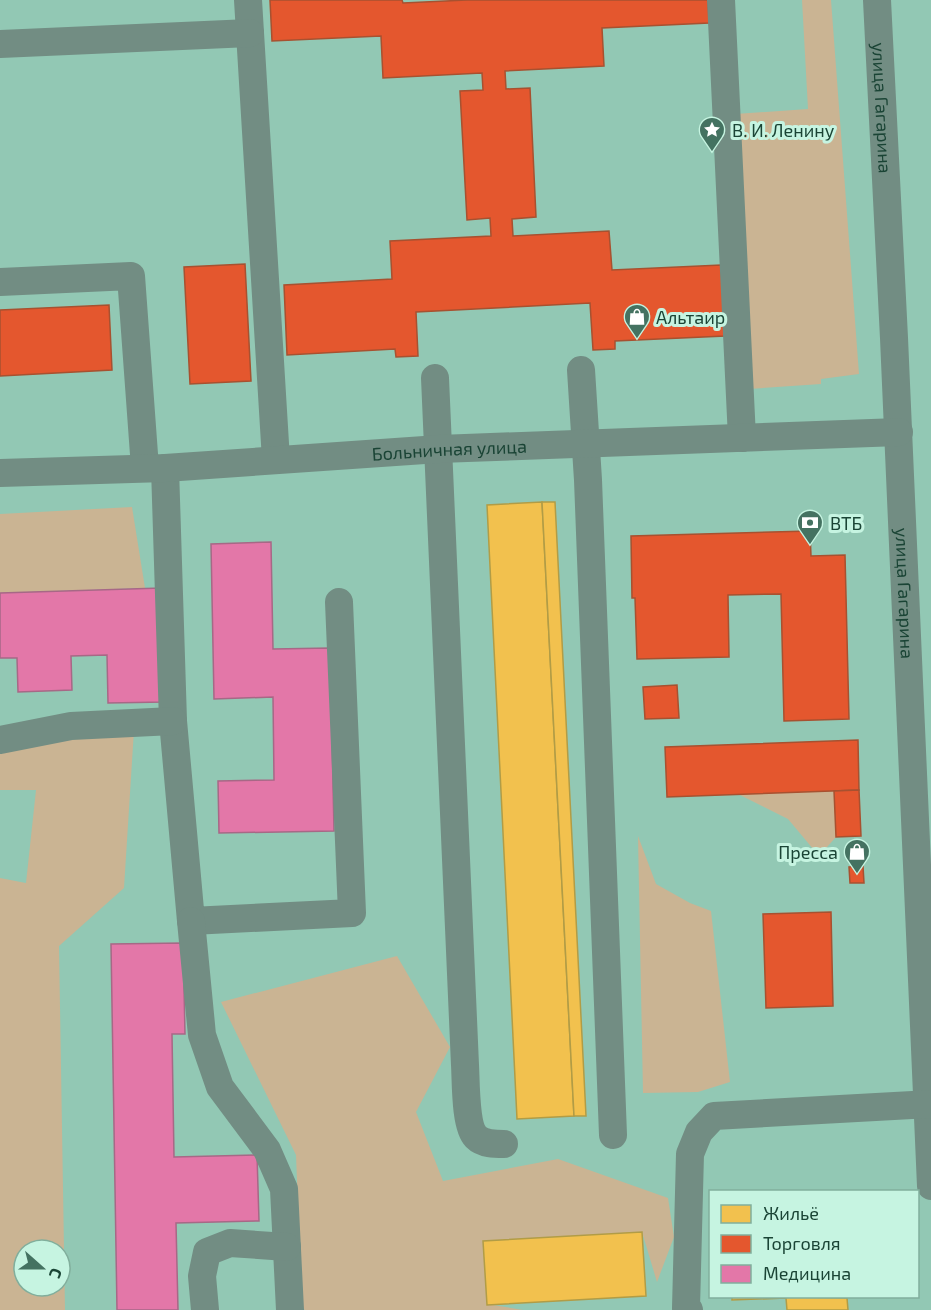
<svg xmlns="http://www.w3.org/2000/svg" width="931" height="1310" viewBox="0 0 931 1310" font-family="'Exo 2',sans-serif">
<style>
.green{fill:#cab493;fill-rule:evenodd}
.homes{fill:#f2c14e;stroke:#b19c46;stroke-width:1.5}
.shops{fill:#e4572e;stroke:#a75130;stroke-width:1.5}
.health{fill:#e377a8;stroke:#a76886;stroke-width:1.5}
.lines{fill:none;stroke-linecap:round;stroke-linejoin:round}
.minor{stroke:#728d83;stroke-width:28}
.labels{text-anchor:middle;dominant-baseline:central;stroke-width:6;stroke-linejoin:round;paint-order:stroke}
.street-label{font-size:18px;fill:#1a4435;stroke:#c6f4e1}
.poi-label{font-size:18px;fill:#1a4435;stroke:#c6f4e1;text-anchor:start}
</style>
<rect width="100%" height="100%" fill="#92c8b4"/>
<!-- green -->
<g class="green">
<polygon points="802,0 831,0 859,374 821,379 821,384 749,389 735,114 808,109"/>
<polygon points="132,507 145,588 0,593 0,514"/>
<path d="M135 714 124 888 59 946 65 1310H0V878L26 883 36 790H0V740ZM24 1250H60V1286H24Z"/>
<polygon points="834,791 836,837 819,856 788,819 738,794"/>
<polygon points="638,836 656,884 690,903 711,911 730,1082 698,1092 643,1093"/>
<polygon points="397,956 450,1047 416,1112 443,1181 558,1159 668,1198 674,1237 657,1282 642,1232 487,1304 523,1310 305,1310 302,1308 296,1155 221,1002"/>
</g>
<!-- homes -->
<g class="homes">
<polygon points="542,502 574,1116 517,1119 487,505"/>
<polygon points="542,502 555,502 586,1116 574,1116"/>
<polygon points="642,1232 646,1296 487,1305 483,1241"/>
<polygon points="732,1296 847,1298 848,1310 787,1310 786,1298 732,1300"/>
</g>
<!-- shops -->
<g class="shops">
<polygon points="270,0 402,0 403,3 467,0 708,0 709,23 602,28 604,66 505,71 506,89 530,88 536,217 512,219 513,236 609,231 612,270 721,265 725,336 615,341 615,349 593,350 590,303 416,312 418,356 396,357 395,349 287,355 284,285 392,279 390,241 491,236 490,218 467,220 460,91 483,90 482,73 383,78 381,36 272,41"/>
<polygon points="245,264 251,381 190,384 184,267"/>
<polygon points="109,305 112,370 0,376 0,310"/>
<polygon points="810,531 811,556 845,555 849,719 784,721 781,594 728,595 729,657 637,659 635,598 632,598 631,536"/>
<polygon points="677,685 679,718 645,719 643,687"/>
<polygon points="858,740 859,790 667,797 665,747"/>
<polygon points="859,790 861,836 836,837 834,791"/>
<polygon points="863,866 864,883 850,883 849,867"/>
<polygon points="831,912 833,1006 766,1008 763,914"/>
</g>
<!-- health -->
<g class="health">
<polygon points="271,542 273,649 330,648 334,831 219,833 218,781 274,780 273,697 214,699 211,544"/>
<polygon points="161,588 164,702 108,703 107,655 71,656 72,690 18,692 17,658 0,658 0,593"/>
<polygon points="183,943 185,1034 172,1034 174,1157 257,1155 259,1221 176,1223 178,1310 117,1310 111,944"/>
</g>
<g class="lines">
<!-- minor -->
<g class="minor">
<polyline points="248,0 276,460"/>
<polyline points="721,0 742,438"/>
<path id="s1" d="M877 0 894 338 931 1186"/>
<polyline points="0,44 250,33"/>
<polyline points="0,282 131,276 145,468"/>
<polyline points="581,370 588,480 613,1135"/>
<path d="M435 378 465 1065C466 1081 465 1126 476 1137 483 1144 495 1144 504 1144"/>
<polyline points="165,468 173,721 191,921 352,913 339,602"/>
<path id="s2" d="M0 473 165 468 439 449 899 432"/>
<polyline points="0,740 71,726 173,721"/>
<polyline points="191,921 202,1035 220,1087 267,1150 284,1189 290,1310"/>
<polyline points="205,1310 202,1276 207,1252 230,1243 287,1247"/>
<polyline points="689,1310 686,1308 690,1154 699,1132 714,1116 931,1104"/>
</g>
</g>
<!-- icons -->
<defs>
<symbol id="sight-pin" viewBox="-11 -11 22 30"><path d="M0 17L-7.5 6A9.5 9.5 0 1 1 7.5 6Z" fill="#447261" stroke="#c6f4e1"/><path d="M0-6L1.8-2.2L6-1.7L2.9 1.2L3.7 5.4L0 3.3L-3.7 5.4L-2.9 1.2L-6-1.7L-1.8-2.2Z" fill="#fff"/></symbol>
<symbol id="shop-pin" viewBox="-11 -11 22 30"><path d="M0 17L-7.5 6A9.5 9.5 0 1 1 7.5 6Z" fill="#447261" stroke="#c6f4e1"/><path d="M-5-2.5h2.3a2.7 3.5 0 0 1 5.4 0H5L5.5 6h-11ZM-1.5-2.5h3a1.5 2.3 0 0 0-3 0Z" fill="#fff"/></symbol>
<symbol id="bank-pin" viewBox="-11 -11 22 30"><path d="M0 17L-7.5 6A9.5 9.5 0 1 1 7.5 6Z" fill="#447261" stroke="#c6f4e1"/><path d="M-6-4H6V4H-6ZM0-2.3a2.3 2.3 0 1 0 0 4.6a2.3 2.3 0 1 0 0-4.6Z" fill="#fff"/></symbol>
</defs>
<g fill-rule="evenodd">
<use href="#sight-pin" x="697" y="115" width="30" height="40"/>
<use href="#shop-pin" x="622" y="302" width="30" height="40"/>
<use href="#bank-pin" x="795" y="508" width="30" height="40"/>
<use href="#shop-pin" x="842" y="837" width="30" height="40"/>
</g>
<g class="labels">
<!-- street labels -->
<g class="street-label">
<text stroke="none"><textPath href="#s1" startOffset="108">улица Гагарина</textPath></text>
<text stroke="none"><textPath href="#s2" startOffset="450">Больничная улица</textPath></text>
<text stroke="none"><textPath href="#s1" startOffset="594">улица Гагарина</textPath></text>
</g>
<!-- poi labels -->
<g class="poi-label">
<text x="732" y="130">В. И. Ленину</text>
<text x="656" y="317">Альтаир</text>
<text x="830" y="523">ВТБ</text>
<text x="838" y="852" text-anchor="end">Пресса</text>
</g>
</g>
<!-- legend -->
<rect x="709" y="1190" width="210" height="108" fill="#c6f4e1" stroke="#81ae9c" stroke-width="1.5"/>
<rect x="721" y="1205" width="30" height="18" fill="#f2c14e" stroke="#81ae9c" stroke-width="1.5"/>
<text x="763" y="1220" font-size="18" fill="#1a4435">Жильё</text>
<rect x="721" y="1235" width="30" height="18" fill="#e4572e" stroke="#81ae9c" stroke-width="1.5"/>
<text x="763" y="1250" font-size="18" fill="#1a4435">Торговля</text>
<rect x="721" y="1265" width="30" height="18" fill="#e377a8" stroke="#81ae9c" stroke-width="1.5"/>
<text x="763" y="1280" font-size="18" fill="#1a4435">Медицина</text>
<!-- north arrow -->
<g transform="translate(42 1268) rotate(111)"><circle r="28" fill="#c6f4e1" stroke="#81ae9c" stroke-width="1.5"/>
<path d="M0-4.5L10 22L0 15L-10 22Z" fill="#447261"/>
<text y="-9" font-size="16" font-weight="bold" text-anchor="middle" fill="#1a4435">С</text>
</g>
</svg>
